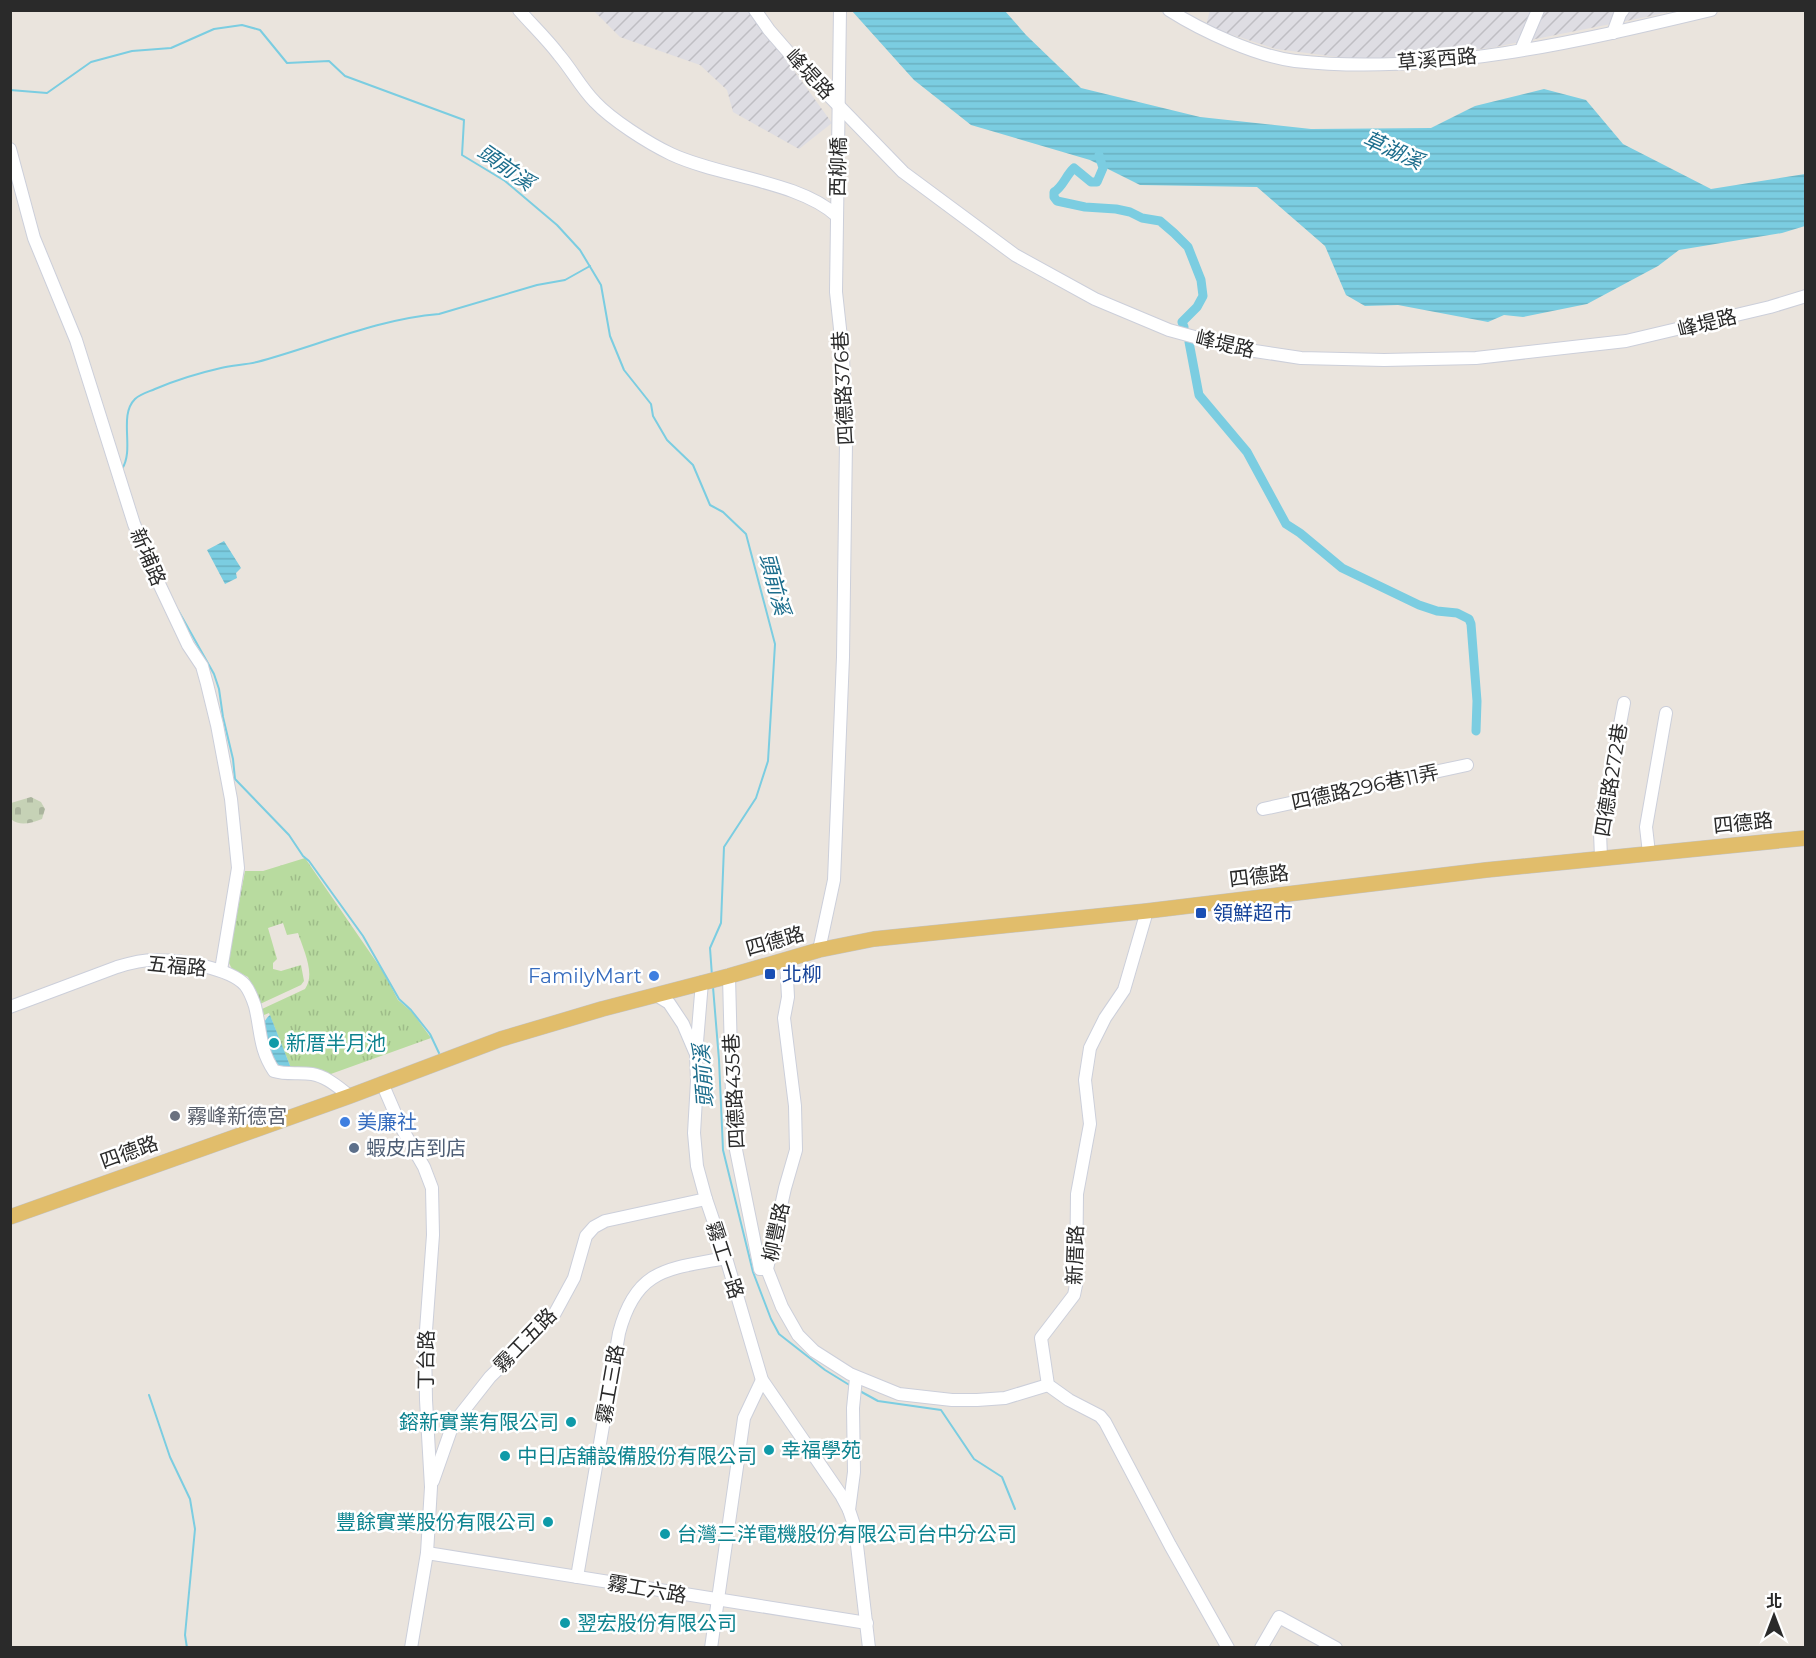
<svg xmlns="http://www.w3.org/2000/svg" width="1816" height="1658" viewBox="0 0 1816 1658" font-family="Montserrat,'Noto Sans TC',sans-serif">
<style>
.industrial{fill:url(#industrial-furrows)}
.grass{fill:url(#grass-tufts)}
.cemetery{fill:url(#cemetery-stones)}
.water{fill:url(#water-rules)}
.lines{fill:none;stroke-linecap:round;stroke-linejoin:round}
.stream{stroke:#7bcde1;stroke-width:2}
.canal{stroke:#7bcde1;stroke-width:9}
.minor-casing{stroke:#cccfda;stroke-width:14}
.major-casing{stroke:#c3c3c3;stroke-width:16}
.minor{stroke:#fff;stroke-width:12}
.major{stroke:#e1bd6b;stroke-width:15}
.transit-dot{fill:#1a4fb4;stroke:#fff;stroke-width:2}
.shop-dot{fill:#3f7fe0;stroke:#fff;stroke-width:2}
.culture-dot{fill:#0f9aa8;stroke:#fff;stroke-width:2}
.worship-dot{fill:#6b7280;stroke:#fff;stroke-width:2}
.service-dot{fill:#5c6f8a;stroke:#fff;stroke-width:2}
.labels{text-anchor:middle;dominant-baseline:central;stroke-width:5;stroke-linejoin:round;paint-order:stroke}
.street-label{font-size:20px;fill:#2a2a2a;stroke:#fff}
.transit-label{font-size:20px;fill:#164399;stroke:#fff;text-anchor:start}
.shop-label{font-size:20px;fill:#366cbe;stroke:#fff;text-anchor:end}
.culture-label{font-size:20px;fill:#0d838f;stroke:#fff;text-anchor:start}
.worship-label{font-size:20px;fill:#5b616d;stroke:#fff;text-anchor:start}
.service-label{font-size:20px;fill:#4e5e75;stroke:#fff;text-anchor:start}
.water-label{font-size:21px;font-style:italic;fill:#1c6d8c;stroke:#fff}
</style>
<defs>
<pattern id="industrial-furrows" width="10" height="10" patternUnits="userSpaceOnUse" patternTransform="scale(1.5)"><rect width="10" height="10" fill="#dedde3"/><path d="M-1 1l2-2M0 10L10 0M9 11l2-2" fill="none" stroke="#bfbec3"/></pattern>
<pattern id="grass-tufts" width="24" height="20" patternUnits="userSpaceOnUse" patternTransform="scale(1.5)"><rect width="24" height="20" fill="#b8db9f"/><path d="M3 7l-1-3M5 7V3M7 7l1-3M15 17l-1-3M17 17v-4M19 17l1-3" fill="none" stroke="#9ebc89"/></pattern>
<pattern id="cemetery-stones" width="16" height="16" patternUnits="userSpaceOnUse" patternTransform="scale(1.5)"><rect width="16" height="16" fill="#c6d2b6"/><path d="M2 7V4a2 2 0 0 1 4 0v3zM10 15v-3a2 2 0 0 1 4 0v3z" fill="#aab49d"/></pattern>
<pattern id="water-rules" width="6" height="5" patternUnits="userSpaceOnUse" patternTransform="scale(1.5)"><rect width="6" height="5" fill="#7bcde1"/><path d="M0 2.5h6" fill="none" stroke="#6ab0c1"/></pattern>
</defs>
<rect width="100%" height="100%" fill="#eae4dd"/>
<!-- industrial -->
<g class="industrial">
<polygon points="1210,10 1672,11 1651,16 1490,48 1361,60 1276,49 1206,26"/>
<polygon points="594,11 751,11 832,123 799,149 733,112 727,90 700,65 620,37"/>
</g>
<!-- grass -->
<path class="grass" d="M305 858 384 973 398 1000 412 1012 431 1038 328 1075 293 1073 269 1013 264 1015 262 1009 305 989C316 974 303 949 298 933L287 935 283 923 268 928 277 959 273 963V969L281 971 301 965 304 981 301 985 260 1004 248 977 232 969 228 961 245 871H263Z"/>
<!-- cemetery -->
<path class="cemetery" d="M31 797 41 802 45 809 42 819C31 823 20 827 11 819V803Z"/>
<!-- water -->
<g class="water">
<polygon points="852,11 1005,11 1026,35 1081,88 1200,117 1311,129 1431,128 1475,106 1544,89 1586,100 1623,144 1711,189 1805,174 1805,226 1782,233 1679,250 1658,266 1587,304 1523,317 1504,315 1488,322 1398,305 1365,306 1346,295 1325,246 1257,187 1140,185 1090,160 971,125 914,80"/>
<polygon points="224,541 241,568 236,573 237,578 225,584 207,550"/>
<path d="M270 1015 293 1073C273 1071 252 1028 270 1015Z"/>
</g>
<g class="lines">
<!-- stream -->
<g class="stream">
<polyline points="10,90 47,93 91,62 132,51 171,48 214,29 242,25 260,30 287,63 329,61 345,76 464,120 462,155 505,181 557,225 580,250 601,285 610,336 624,370 651,404 653,416 667,440 693,465 710,505 723,512 746,534 775,644 768,761 756,798 724,847 721,923 710,948 712,976"/>
<path d="M122 469C135 449 118 416 135 399 140 394 148 392 155 389 176 380 199 373 221 368 233 365 245 365 257 362 317 346 377 319 439 314L537 285 565 280 590 266"/>
<polyline points="178,610 214,674 219,689 223,717 233,759 235,779 289,835 303,856 309,861 363,936 399,999 411,1010 430,1034 439,1053"/>
<polyline points="713,987 719,1060 723,1150 753,1272 771,1319 779,1334 825,1370 851,1386"/>
<polyline points="858,1390 878,1401 941,1410 974,1459 1002,1477 1015,1509"/>
<polyline points="149,1395 170,1457 190,1499 195,1529 185,1635 187,1648"/>
</g>
<!-- canal -->
<g class="canal">
<path d="M1099 155 1103 168 1097 182H1091L1074 168C1066 175 1063 187 1054 192V197L1057 201 1085 207 1116 209 1130 212 1142 218 1160 221 1174 233 1188 247 1201 280 1203 296 1197 307 1182 322 1184 327"/>
<polyline points="1189,342 1199,395 1247,452 1286,524 1300,533 1342,568 1419,605 1437,611 1457,613 1469,619 1471,624 1477,701 1476,731"/>
</g>
<defs>
<g id="minor">
<path d="M519 10C532 25 547 39 559 55 572 70 581 88 595 102 612 120 648 143 671 154 720 177 799 181 837 216"/>
<polyline points="755,10 769,30 802,68 903,172 1015,255 1095,299 1169,330 1235,348 1301,358 1384,360 1476,358 1626,341 1770,307 1806,296"/>
<path d="M1169 10C1202 31 1256 56 1295 61 1433 76 1577 42 1711 10"/>
<polyline points="1613,33 1620,14 1623,10"/>
<polyline points="1521,50 1538,10"/>
<polyline points="10,149 34,238 76,340 134,524 154,573 188,645 202,666 207,684 217,725 231,799 238,868 221,970"/>
<polyline points="1263,809 1467,765"/>
<polyline points="1649,853 1646,827 1666,713"/>
<polyline points="1601,858 1600,832 1624,703"/>
<polyline points="1147,911 1124,990 1105,1018 1090,1048 1085,1080 1090,1124 1077,1194 1076,1285 1074,1295 1041,1338 1048,1385 1069,1400 1100,1416 1105,1422 1170,1545 1228,1648"/>
<polyline points="819,950 834,880 843,657 846,442 843,356 836,292 840,10"/>
<polyline points="786,960 788,997 784,1018 795,1106 796,1150 785,1188 767,1269 782,1307 798,1335 814,1351 850,1374 899,1394 952,1400 977,1400 1005,1398 1048,1385"/>
<polyline points="729,976 733,1135 760,1269 767,1269"/>
<polyline points="702,982 696,1054 697,1081 694,1133 697,1166 706,1199 726,1258 762,1380 841,1495 849,1510"/>
<polyline points="656,995 669,1003 683,1024 695,1052"/>
<path d="M10 1007 117 967C130 963 144 959 158 960 179 960 230 968 245 985 249 990 253 1000 255 1006 261 1030 259 1049 274 1071 287 1075 299 1072 312 1074 326 1076 339 1088 350 1096"/>
<polyline points="382,1083 401,1127 424,1167 432,1188 433,1235 425,1344 426,1400 431,1487 427,1553 411,1648"/>
<polyline points="856,1378 853,1408 854,1472 849,1510 855,1528 869,1648"/>
<polyline points="433,1481 453,1424 490,1377 555,1313 574,1278 586,1236 594,1227 605,1221 706,1199"/>
<polyline points="427,1553 867,1623"/>
<path d="M577 1577 619 1333C636 1268 668 1269 726 1258"/>
<polyline points="711,1648 744,1418 762,1380"/>
<polyline points="1261,1648 1279,1617 1336,1648"/>
</g>
<polyline id="major" points="10,1217 350,1096 501,1039 602,1009 729,976 819,950 874,939 1147,911 1486,870 1806,838"/>
</defs>
<!-- minor casing -->
<use href="#minor" class="minor-casing"/>
<!-- major casing -->
<use href="#major" class="major-casing"/>
<!-- minor -->
<use href="#minor" class="minor"/>
<!-- major -->
<use href="#major" class="major"/>
</g>
<!-- markers -->
<g class="transit-dot">
<rect x="1195" y="907" width="12" height="12" rx="3"/>
<rect x="764" y="968" width="12" height="12" rx="3"/>
</g>
<g class="shop-dot">
<circle cx="654" cy="976" r="6"/>
<circle cx="345" cy="1122" r="6"/>
</g>
<g class="culture-dot">
<circle cx="274" cy="1043" r="6"/>
<circle cx="571" cy="1422" r="6"/>
<circle cx="769" cy="1450" r="6"/>
<circle cx="505" cy="1456" r="6"/>
<circle cx="548" cy="1522" r="6"/>
<circle cx="665" cy="1534" r="6"/>
<circle cx="565" cy="1623" r="6"/>
</g>
<circle class="worship-dot" cx="175" cy="1116" r="6"/>
<circle class="service-dot" cx="354" cy="1148" r="6"/>
<g class="labels">
<!-- street labels -->
<g class="street-label">
<text transform="translate(1437 59) rotate(-5)">草溪西路</text>
<text transform="translate(810 74) rotate(47)">峰堤路</text>
<text transform="translate(838 167) rotate(-89)">西柳橋</text>
<text transform="translate(1707 323) rotate(-14)">峰堤路</text>
<text transform="translate(1225 344) rotate(13)">峰堤路</text>
<text transform="translate(843 388) rotate(-93)">四德路376巷</text>
<text transform="translate(148 557) rotate(67)">新埔路</text>
<text transform="translate(1611 780) rotate(-81)">四德路272巷</text>
<text transform="translate(1365 787) rotate(-12)">四德路296巷11弄</text>
<text transform="translate(1743 823) rotate(-6)">四德路</text>
<text transform="translate(1259 876) rotate(-7)">四德路</text>
<text transform="translate(775 941) rotate(-16)">四德路</text>
<text transform="translate(177 966) rotate(5)">五福路</text>
<text transform="translate(734 1091) rotate(-93)">四德路435巷</text>
<text transform="translate(129 1152) rotate(-20)">四德路</text>
<text transform="translate(776 1232) rotate(-78)">柳豐路</text>
<text transform="translate(1075 1255) rotate(-88)">新厝路</text>
<text transform="translate(725 1260) rotate(72)">霧工一路</text>
<text transform="translate(525 1340) rotate(-46)">霧工五路</text>
<text transform="translate(426 1360) rotate(-89)">丁台路</text>
<text transform="translate(610 1384) rotate(-80)">霧工三路</text>
<text transform="translate(647 1589) rotate(10)">霧工六路</text>
</g>
<!-- transit labels -->
<g class="transit-label">
<text x="1213" y="913">領鮮超市</text>
<text x="782" y="974">北柳</text>
</g>
<!-- shop labels -->
<g class="shop-label">
<text x="642" y="976">FamilyMart</text>
<text x="357" y="1122" text-anchor="start">美廉社</text>
</g>
<!-- culture labels -->
<g class="culture-label">
<text x="286" y="1043">新厝半月池</text>
<text x="559" y="1422" text-anchor="end">鎔新實業有限公司</text>
<text x="781" y="1450">幸福學苑</text>
<text x="517" y="1456">中日店舖設備股份有限公司</text>
<text x="536" y="1522" text-anchor="end">豐餘實業股份有限公司</text>
<text x="677" y="1534">台灣三洋電機股份有限公司台中分公司</text>
<text x="577" y="1623">翌宏股份有限公司</text>
</g>
<!-- worship labels -->
<g class="worship-label">
<text x="187" y="1116">霧峰新德宮</text>
</g>
<!-- service labels -->
<g class="service-label">
<text x="366" y="1148">蝦皮店到店</text>
</g>
<!-- water labels -->
<g class="water-label">
<text transform="translate(1393 150) rotate(24)">草湖溪</text>
<text transform="translate(506 167) rotate(35)">頭前溪</text>
<text transform="translate(775 584) rotate(75)">頭前溪</text>
<text transform="translate(703 1076) rotate(-94)">頭前溪</text>
</g>
</g>
<!-- border -->
<rect width="1816" height="1658" fill="none" stroke="#2a2a2a" stroke-width="24"/>
<!-- north arrow -->
<g transform="translate(1774 1616)" stroke="#ffffff" stroke-width="4.5" paint-order="stroke">
<path d="M0-4.5L10 22L0 15L-10 22Z" fill="#2a2a2a"/>
<text y="-9" font-size="16" font-weight="bold" text-anchor="middle" fill="#2a2a2a">北</text>
</g>
</svg>
